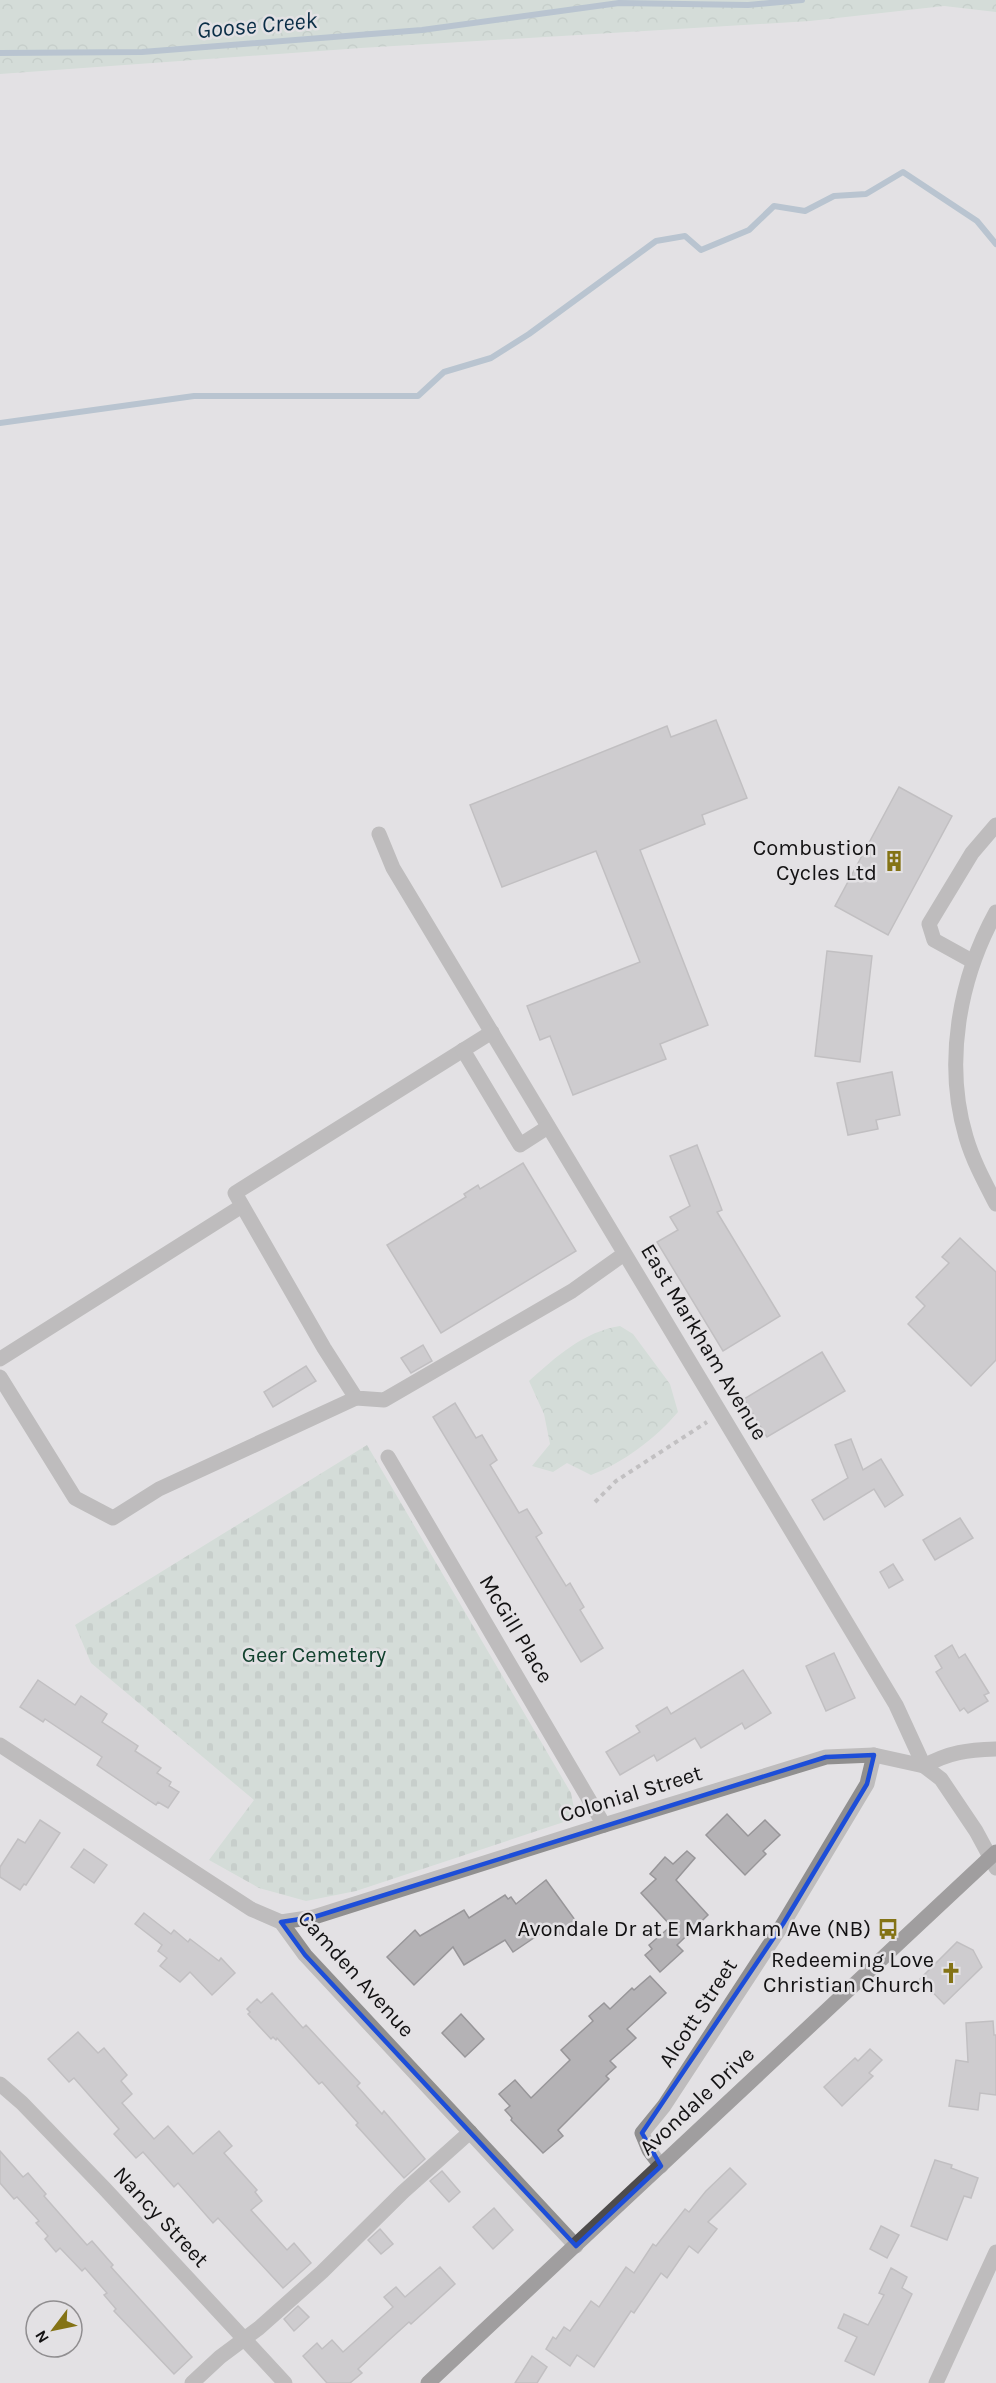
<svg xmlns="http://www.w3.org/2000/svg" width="996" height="2383" viewBox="0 0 996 2383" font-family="Karla,sans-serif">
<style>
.forest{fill:url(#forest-crowns)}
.cemetery{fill:url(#cemetery-stones)}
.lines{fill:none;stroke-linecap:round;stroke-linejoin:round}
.stream{stroke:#85a1b8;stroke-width:6}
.building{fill:#b4b2b5;stroke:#989699;stroke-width:1.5}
.path{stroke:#99989a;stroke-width:4;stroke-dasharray:4.5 4.5;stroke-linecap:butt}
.minor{stroke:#908f8f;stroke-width:15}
.major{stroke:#4e4c4c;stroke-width:15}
.marked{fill:none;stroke:#1d4ed8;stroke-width:4.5;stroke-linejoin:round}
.labels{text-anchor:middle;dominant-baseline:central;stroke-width:5;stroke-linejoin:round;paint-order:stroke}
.poi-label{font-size:22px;fill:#131213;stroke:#e3e1e4;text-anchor:end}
.street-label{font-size:22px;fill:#131213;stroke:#e3e1e4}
.park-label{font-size:22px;fill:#13422f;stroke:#e3e1e4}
.water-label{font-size:24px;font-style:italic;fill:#0b2e47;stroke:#e3e1e4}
</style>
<defs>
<pattern id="forest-crowns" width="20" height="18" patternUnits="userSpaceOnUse" patternTransform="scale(1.5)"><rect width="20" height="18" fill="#c0d6ca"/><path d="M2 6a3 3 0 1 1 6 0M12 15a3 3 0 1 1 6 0" fill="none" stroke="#a4b7ad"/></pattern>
<pattern id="cemetery-stones" width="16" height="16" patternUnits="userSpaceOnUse" patternTransform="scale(1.5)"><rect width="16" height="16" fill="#c0d6ca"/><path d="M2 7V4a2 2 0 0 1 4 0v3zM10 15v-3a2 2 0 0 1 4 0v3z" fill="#a4b7ad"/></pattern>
</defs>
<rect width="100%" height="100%" fill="#e3e1e4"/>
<!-- forest -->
<g class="forest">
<polygon points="0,0 996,0 996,12 944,6 810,21 361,48 0,74"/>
<path d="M620 1326 633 1334 670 1384 678 1412C656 1438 623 1463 591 1475L567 1463 553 1472 532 1466 550 1444 544 1414 529 1381C557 1356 583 1332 620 1326Z"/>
</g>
<!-- cemetery -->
<polygon class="cemetery" points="367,1445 571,1793 576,1818 356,1891 306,1901 259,1888 209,1860 254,1800 91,1663 75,1625"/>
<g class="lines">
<!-- stream -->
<g class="stream">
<polyline points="0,53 142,52 422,30 619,3 748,5 802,0"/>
<polyline points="0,423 194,396 418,396 444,372 491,358 529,334 656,241 685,236 701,250 749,230 774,206 805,211 834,196 866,194 903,172 977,221 996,244"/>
</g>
</g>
<!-- building -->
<g class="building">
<polygon points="716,720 747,798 702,815 705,824 640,850 708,1025 660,1044 666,1059 573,1095 550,1036 540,1040 527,1006 640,962 596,851 502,887 470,805 667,726 671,737"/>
<polygon points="899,787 952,816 888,935 835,906"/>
<polygon points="827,951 872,956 860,1062 815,1056"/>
<polygon points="892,1072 900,1115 876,1120 878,1129 848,1135 837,1083"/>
<polygon points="697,1145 722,1210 717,1212 780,1316 723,1351 657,1242 678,1230 670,1217 690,1206 670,1156"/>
<polygon points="523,1163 576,1251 441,1333 387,1245 466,1197 464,1194 478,1185 480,1189"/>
<polygon points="960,1238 996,1272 996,1360 971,1386 908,1324 925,1306 916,1297 949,1263 942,1257"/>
<polygon points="423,1345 432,1361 411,1373 401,1358"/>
<polygon points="822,1352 845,1391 767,1437 744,1399"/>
<polygon points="306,1366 316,1381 273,1407 264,1392"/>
<polygon points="455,1403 476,1438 482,1435 497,1460 490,1465 519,1513 527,1509 542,1533 536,1537 566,1586 570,1583 584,1607 580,1610 603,1648 581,1662 433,1417"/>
<polygon points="851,1439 863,1470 881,1459 903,1495 885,1507 874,1489 824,1520 812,1500 848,1478 835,1445"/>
<polygon points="960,1518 973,1538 935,1560 923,1540"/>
<polygon points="893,1564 903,1580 889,1588 880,1572"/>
<polygon points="952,1645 959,1658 965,1654 989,1693 984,1695 988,1701 968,1713 964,1708 960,1711 936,1672 942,1668 935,1656"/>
<polygon points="834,1653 855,1698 826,1711 806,1666"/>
<polygon points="743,1670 771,1713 745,1729 742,1723 701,1748 695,1738 657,1761 654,1755 620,1775 606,1752 640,1732 636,1726 667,1707 671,1714"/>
<polygon points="38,1680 75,1705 81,1696 107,1714 102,1722 138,1746 135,1751 161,1768 157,1773 171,1782 169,1786 179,1792 168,1808 158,1802 156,1805 135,1791 97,1765 102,1757 45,1719 43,1722 20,1707"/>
<polygon points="727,1814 748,1836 765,1820 780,1835 763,1851 766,1854 745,1875 706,1835"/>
<polygon points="40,1820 60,1833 26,1885 24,1884 20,1890 0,1877 0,1867 18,1839 25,1843"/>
<polygon points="84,1849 107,1865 94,1883 71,1867"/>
<polygon points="687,1851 695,1858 676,1880 708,1915 677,1945 683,1951 660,1972 645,1955 652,1949 649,1945 671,1926 641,1893 656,1879 650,1874 665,1857 673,1864"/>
<polygon points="546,1880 578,1924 562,1937 553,1925 513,1952 505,1940 464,1965 453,1947 414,1985 387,1957 415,1930 420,1936 464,1910 469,1918 505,1895 508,1899 511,1897 516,1904"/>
<polygon points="144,1913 171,1934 174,1930 188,1942 190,1939 219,1961 221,1958 235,1973 212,1995 190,1972 180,1982 160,1966 167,1958 158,1951 162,1945 135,1924"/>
<polygon points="957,1942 973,1950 982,1967 944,2004 920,1979"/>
<polygon points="650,1976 666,1993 627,2029 636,2038 610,2061 616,2067 606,2076 609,2079 558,2130 563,2136 543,2153 511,2120 512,2118 505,2110 510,2106 499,2094 515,2080 531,2098 570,2060 561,2050 593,2021 589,2016 604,2003 610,2009 632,1988 634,1990"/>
<polygon points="272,1993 303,2028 306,2025 345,2067 360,2083 357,2086 382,2114 384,2111 425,2159 404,2178 356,2125 358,2123 322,2082 319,2084 277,2038 276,2040 273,2037 271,2039 248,2014 250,2012 247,2009 257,1999 261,2003"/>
<polygon points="461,2014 484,2039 465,2057 442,2033"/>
<polygon points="993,2021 994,2035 996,2035 996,2095 980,2093 978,2110 949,2106 956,2060 968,2062 966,2023"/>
<polygon points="78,2032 98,2053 104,2048 127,2075 121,2081 132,2094 122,2103 154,2139 168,2126 193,2154 219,2131 232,2146 224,2153 257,2190 255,2192 262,2201 251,2210 287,2250 294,2243 311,2263 283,2288 218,2218 213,2223 178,2183 174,2187 143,2152 136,2158 114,2134 119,2129 74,2078 69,2082 48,2059"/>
<polygon points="870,2049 882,2060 869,2073 873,2076 842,2106 824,2087 855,2058 858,2061"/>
<polygon points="0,2151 23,2177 28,2173 46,2194 44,2196 87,2245 92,2241 113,2265 111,2267 192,2357 174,2374 114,2311 116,2309 104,2295 107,2293 85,2268 82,2271 60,2248 56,2252 45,2239 48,2236 36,2223 39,2221 17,2197 14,2199 0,2183"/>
<polygon points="935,2160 952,2165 951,2168 978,2178 971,2198 964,2196 947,2240 911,2226"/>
<polygon points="730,2168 746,2184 708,2222 717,2229 698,2253 689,2246 667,2278 661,2273 634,2313 631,2311 594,2367 577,2355 570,2366 546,2349 553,2337 556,2339 564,2327 570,2331 591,2301 599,2307 626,2267 634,2273 653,2244 656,2246 685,2209 689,2212 706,2191"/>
<polygon points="442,2171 460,2192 449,2202 430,2181"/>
<polygon points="494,2208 513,2230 493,2249 473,2227"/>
<polygon points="881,2226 899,2235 887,2258 870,2249"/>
<polygon points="380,2229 393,2244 381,2254 368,2240"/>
<polygon points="440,2267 455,2284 411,2324 409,2322 388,2341 358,2369 362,2373 350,2383 327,2383 303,2356 317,2343 322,2349 332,2340 343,2352 393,2307 384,2297 396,2287 405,2297"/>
<polygon points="891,2268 907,2277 902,2288 912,2294 874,2375 845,2361 857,2337 838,2328 844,2314 868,2325 884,2295 879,2293"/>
<polygon points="298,2306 309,2317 294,2331 284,2319"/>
<polygon points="532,2356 547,2367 537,2383 515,2383"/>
</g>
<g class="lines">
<!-- path -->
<polyline class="path" points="595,1502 616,1481 707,1422"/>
<!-- minor -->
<g class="minor">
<polyline points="379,834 393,868 896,1705 924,1766 941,1779 976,1831 996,1868"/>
<path d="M996 912C959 979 944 1063 966 1137 973 1161 985 1183 996 1204"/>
<polyline points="972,961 934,940 929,924 972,853 996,825"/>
<polyline points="492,1032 235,1193 324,1348 356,1398 384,1400 572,1291 624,1254"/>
<polyline points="463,1050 520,1145 548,1127"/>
<polyline points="0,1359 242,1206"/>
<polyline points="0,1377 75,1498 113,1518 159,1489 356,1398"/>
<polyline points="388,1457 604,1825"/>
<polyline points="0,1745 208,1881 251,1909 281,1922 305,1955 576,2246"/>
<path d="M281 1922 314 1917 604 1825 826 1757 874 1755 924 1766C950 1752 967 1750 996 1749"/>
<polyline points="0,2084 22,2103 105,2189 285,2383"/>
<polyline points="661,2166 649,2150 642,2133 664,2106 783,1924 867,1784 874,1755"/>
<polyline points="192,2383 220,2357 259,2328 322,2272 403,2192 470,2132"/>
<polyline points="936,2383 996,2252"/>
</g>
<!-- major -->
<polyline class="major" points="428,2383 996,1852"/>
</g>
<!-- marked area -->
<path d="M0 0H996V2383H0ZM874 1755 867 1784 783 1924 642 2133 661 2166 576 2246 305 1955 281 1922 314 1917 826 1757Z" fill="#e3e1e4" fill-opacity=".55" fill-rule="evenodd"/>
<path class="marked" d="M874 1755 867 1784 783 1924 642 2133 661 2166 576 2246 305 1955 281 1922 314 1917 826 1757Z"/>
<!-- icons -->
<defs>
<symbol id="building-bare" viewBox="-9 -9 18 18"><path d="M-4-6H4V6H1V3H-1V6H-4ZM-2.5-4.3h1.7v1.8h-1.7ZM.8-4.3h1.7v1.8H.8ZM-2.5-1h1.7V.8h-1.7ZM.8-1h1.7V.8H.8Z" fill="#847315" stroke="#e3e1e4" stroke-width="2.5" paint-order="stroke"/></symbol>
<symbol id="bus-bare" viewBox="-9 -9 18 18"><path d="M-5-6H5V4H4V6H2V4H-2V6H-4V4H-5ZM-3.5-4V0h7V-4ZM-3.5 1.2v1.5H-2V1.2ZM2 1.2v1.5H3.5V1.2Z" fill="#847315" stroke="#e3e1e4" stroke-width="2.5" paint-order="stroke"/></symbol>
<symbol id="church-bare" viewBox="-9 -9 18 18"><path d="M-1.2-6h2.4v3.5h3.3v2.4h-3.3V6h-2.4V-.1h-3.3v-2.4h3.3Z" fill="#847315" stroke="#e3e1e4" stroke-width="2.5" paint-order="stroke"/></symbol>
</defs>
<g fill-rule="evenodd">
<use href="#building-bare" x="879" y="846" width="30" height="30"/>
<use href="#bus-bare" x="873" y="1914" width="30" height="30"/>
<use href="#church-bare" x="936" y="1958" width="30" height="30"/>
</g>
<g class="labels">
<!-- poi labels -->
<g class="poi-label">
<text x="877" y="848">Combustion<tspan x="877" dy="25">Cycles Ltd</tspan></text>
<text x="871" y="1929">Avondale Dr at E Markham Ave (NB)</text>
<text x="934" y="1960">Redeeming Love<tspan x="934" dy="25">Christian Church</tspan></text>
</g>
<!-- street labels -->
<g class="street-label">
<text transform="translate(704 1342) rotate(59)">East Markham Avenue</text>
<text transform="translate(516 1629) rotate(59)">McGill Place</text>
<text transform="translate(631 1794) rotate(-17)">Colonial Street</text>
<text transform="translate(356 1974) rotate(48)">Camden Avenue</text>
<text transform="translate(698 2013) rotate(-57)">Alcott Street</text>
<text transform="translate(697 2101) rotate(-43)">Avondale Drive</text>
<text transform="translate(161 2217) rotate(47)">Nancy Street</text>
</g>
<!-- park labels -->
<g class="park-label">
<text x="314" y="1655">Geer Cemetery</text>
</g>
<!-- water labels -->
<g class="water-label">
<text transform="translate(257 25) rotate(-5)">Goose Creek</text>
</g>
</g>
<!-- north arrow -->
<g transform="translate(54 2329) rotate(238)"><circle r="28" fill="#e3e1e4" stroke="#908e90" stroke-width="1.5"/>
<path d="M0-4.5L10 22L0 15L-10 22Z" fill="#847315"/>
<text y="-9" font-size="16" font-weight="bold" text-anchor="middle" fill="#131213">N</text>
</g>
</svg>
